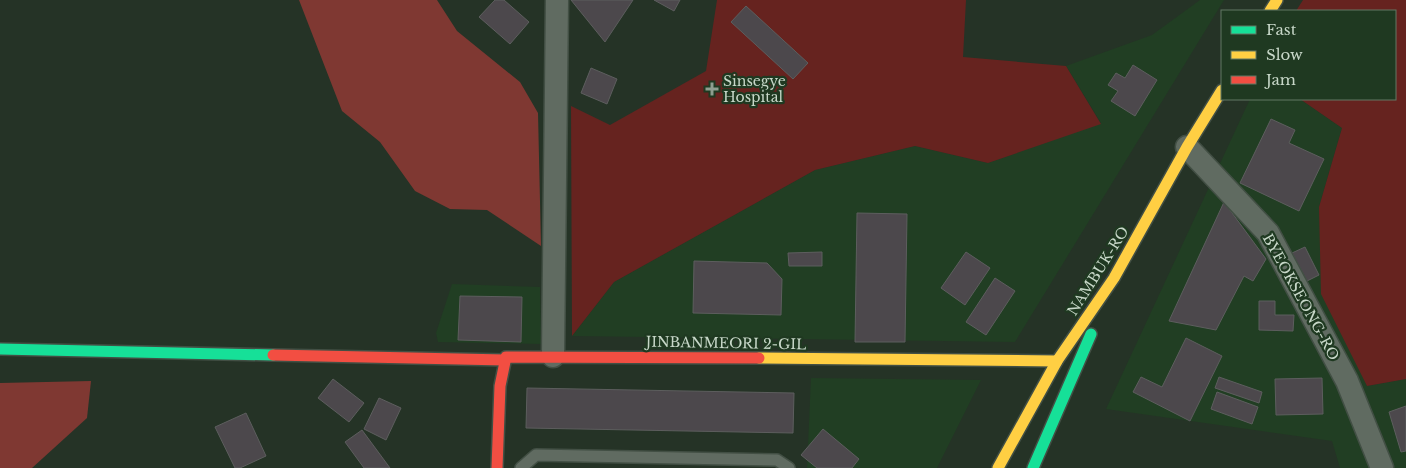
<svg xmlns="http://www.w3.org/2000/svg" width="1406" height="468" viewBox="0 0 1406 468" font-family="'Libre Baskerville',serif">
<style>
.built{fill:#213e23}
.green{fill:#66231f}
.forest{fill:#7f3832}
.building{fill:#4c484c;stroke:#5d5e5e}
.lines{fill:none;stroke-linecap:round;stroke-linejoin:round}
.lane-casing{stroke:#424f44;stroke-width:14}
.street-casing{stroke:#424f44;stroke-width:25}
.fast-casing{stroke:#424f44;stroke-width:14}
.slow-casing{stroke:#424f44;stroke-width:14}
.jam-casing{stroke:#424f44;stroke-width:14}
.lane{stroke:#606b61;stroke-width:11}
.street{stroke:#606b61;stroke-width:22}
.fast{stroke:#16e098;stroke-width:11}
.slow{stroke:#ffcf43;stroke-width:11}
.jam{stroke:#f24e42;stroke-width:11}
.poi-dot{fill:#8e9e8f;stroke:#1f3921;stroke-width:2}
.labels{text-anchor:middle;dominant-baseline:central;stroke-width:4.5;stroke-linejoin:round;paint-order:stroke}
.poi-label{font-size:14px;fill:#c7d7c8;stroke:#1f3921;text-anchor:start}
.street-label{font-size:14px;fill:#c7d7c8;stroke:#1f3921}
</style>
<rect width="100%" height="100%" fill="#253326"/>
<!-- built -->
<g class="built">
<polygon points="1200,0 1224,0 1015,342 572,336 614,282 815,170 915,146 988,163 1101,123 1066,66 1152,35"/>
<polygon points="1250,99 1300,99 1342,128 1319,207 1367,386 1406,379 1406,468 1340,468 1332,441 1106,409"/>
<polygon points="452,284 540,287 541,344 438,342 436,333"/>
<polygon points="811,378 981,380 937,468 807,468"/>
</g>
<!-- green -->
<g class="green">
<polygon points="717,0 966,0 963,57 1066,66 1101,124 988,163 915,146 815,170 614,282 572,336 571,106 610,125 706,71"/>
<polygon points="1303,0 1406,0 1406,379 1367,386 1321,294 1319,207 1342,128 1300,99 1395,99 1395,11 1296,11"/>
</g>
<!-- forest -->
<g class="forest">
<polygon points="299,0 437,0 457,31 520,82 538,113 541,246 487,210 450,209 415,191 380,142 342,111"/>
<polygon points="91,381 87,418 32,468 0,468 0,383"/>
</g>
<!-- building -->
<g class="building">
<polygon points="495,0 504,0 529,22 510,44 479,17"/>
<polygon points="571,0 633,0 605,42"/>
<polygon points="654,0 680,0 674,11"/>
<polygon points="746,6 808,63 793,79 731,22"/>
<polygon points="1133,65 1157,80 1135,116 1111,101 1118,91 1108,85 1116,73 1125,78"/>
<polygon points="591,68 617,79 607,104 581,93"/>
<polygon points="1271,119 1295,130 1289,143 1324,159 1299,211 1240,183"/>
<polygon points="1224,202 1266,259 1253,281 1244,276 1216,330 1169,321"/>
<polygon points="857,213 907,214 905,342 855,342"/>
<polygon points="1305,247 1319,275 1307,281 1292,253"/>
<polygon points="822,252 822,266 789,266 788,253"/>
<polygon points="966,252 990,268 965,305 941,288"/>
<polygon points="694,261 767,263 782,279 781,315 693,313"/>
<polygon points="995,278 1015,291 986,335 966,322"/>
<polygon points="460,296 522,297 521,342 458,340"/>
<polygon points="1259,301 1275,301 1275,315 1294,315 1293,331 1259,330"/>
<polygon points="1186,338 1222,356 1190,421 1133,392 1141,377 1162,387"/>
<polygon points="1219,377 1262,392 1259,403 1215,388"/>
<polygon points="1322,378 1323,414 1276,415 1275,379"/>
<polygon points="333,379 364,403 349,422 318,398"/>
<polygon points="527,388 794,393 793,433 526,428"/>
<polygon points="1217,392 1258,407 1252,424 1211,409"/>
<polygon points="379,398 401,408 386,440 364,429"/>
<polygon points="1406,406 1406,451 1401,452 1389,412"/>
<polygon points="246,413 266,456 240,468 235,468 215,427"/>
<polygon points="823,429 859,459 852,468 817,468 801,455"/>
<polygon points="362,430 390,468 364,468 345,442"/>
</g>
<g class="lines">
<defs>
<polyline id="lane" points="521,468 536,455 777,460 789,468"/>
<g id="street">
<polyline points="1187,147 1268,233 1347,381 1382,468"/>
<polyline points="553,356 557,0"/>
</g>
<g id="fast">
<polyline points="0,349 273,355"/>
<polyline points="1033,468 1091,334"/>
</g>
<g id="slow">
<polyline points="1270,11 1277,0"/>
<polyline points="759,358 1057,361"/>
<polyline points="998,468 1057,361 1114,278 1187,147 1222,90"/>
</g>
<g id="jam">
<polyline points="273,355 505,360"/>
<polyline points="497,468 500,386 506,357 759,358"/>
</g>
</defs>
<!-- lane casing -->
<use href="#lane" class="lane-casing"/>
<!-- street casing -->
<use href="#street" class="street-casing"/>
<!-- fast casing -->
<use href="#fast" class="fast-casing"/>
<!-- slow casing -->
<use href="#slow" class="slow-casing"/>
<!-- jam casing -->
<use href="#jam" class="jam-casing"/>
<!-- lane -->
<use href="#lane" class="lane"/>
<!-- street -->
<use href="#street" class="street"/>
<!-- fast -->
<use href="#fast" class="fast"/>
<!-- slow -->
<use href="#slow" class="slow"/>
<!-- jam -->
<use href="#jam" class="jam"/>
</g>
<!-- markers -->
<path class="poi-dot" d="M709.5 81.5h5v5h5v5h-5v5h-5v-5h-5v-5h5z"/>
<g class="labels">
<!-- poi labels -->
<g class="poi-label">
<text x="723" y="81">Sinsegye<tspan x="723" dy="16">Hospital</tspan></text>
</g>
<!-- street labels -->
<g class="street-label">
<text transform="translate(1098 271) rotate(-58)">NAMBUK-RO</text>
<text transform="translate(1301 297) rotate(61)">BYEOKSEONG-RO</text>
<text transform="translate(726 343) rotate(1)">JINBANMEORI 2-GIL</text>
</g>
</g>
<!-- legend -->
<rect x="1221" y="10" width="175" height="90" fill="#1f3921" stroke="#627864"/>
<rect x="1231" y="26" width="25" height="8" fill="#16e098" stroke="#627864"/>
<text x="1266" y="35" font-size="15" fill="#c7d7c8">Fast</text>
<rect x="1231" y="51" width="25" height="8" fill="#ffcf43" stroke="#627864"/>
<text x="1266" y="60" font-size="15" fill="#c7d7c8">Slow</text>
<rect x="1231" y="76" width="25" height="8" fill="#f24e42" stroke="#627864"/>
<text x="1266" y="85" font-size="15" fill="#c7d7c8">Jam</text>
</svg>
